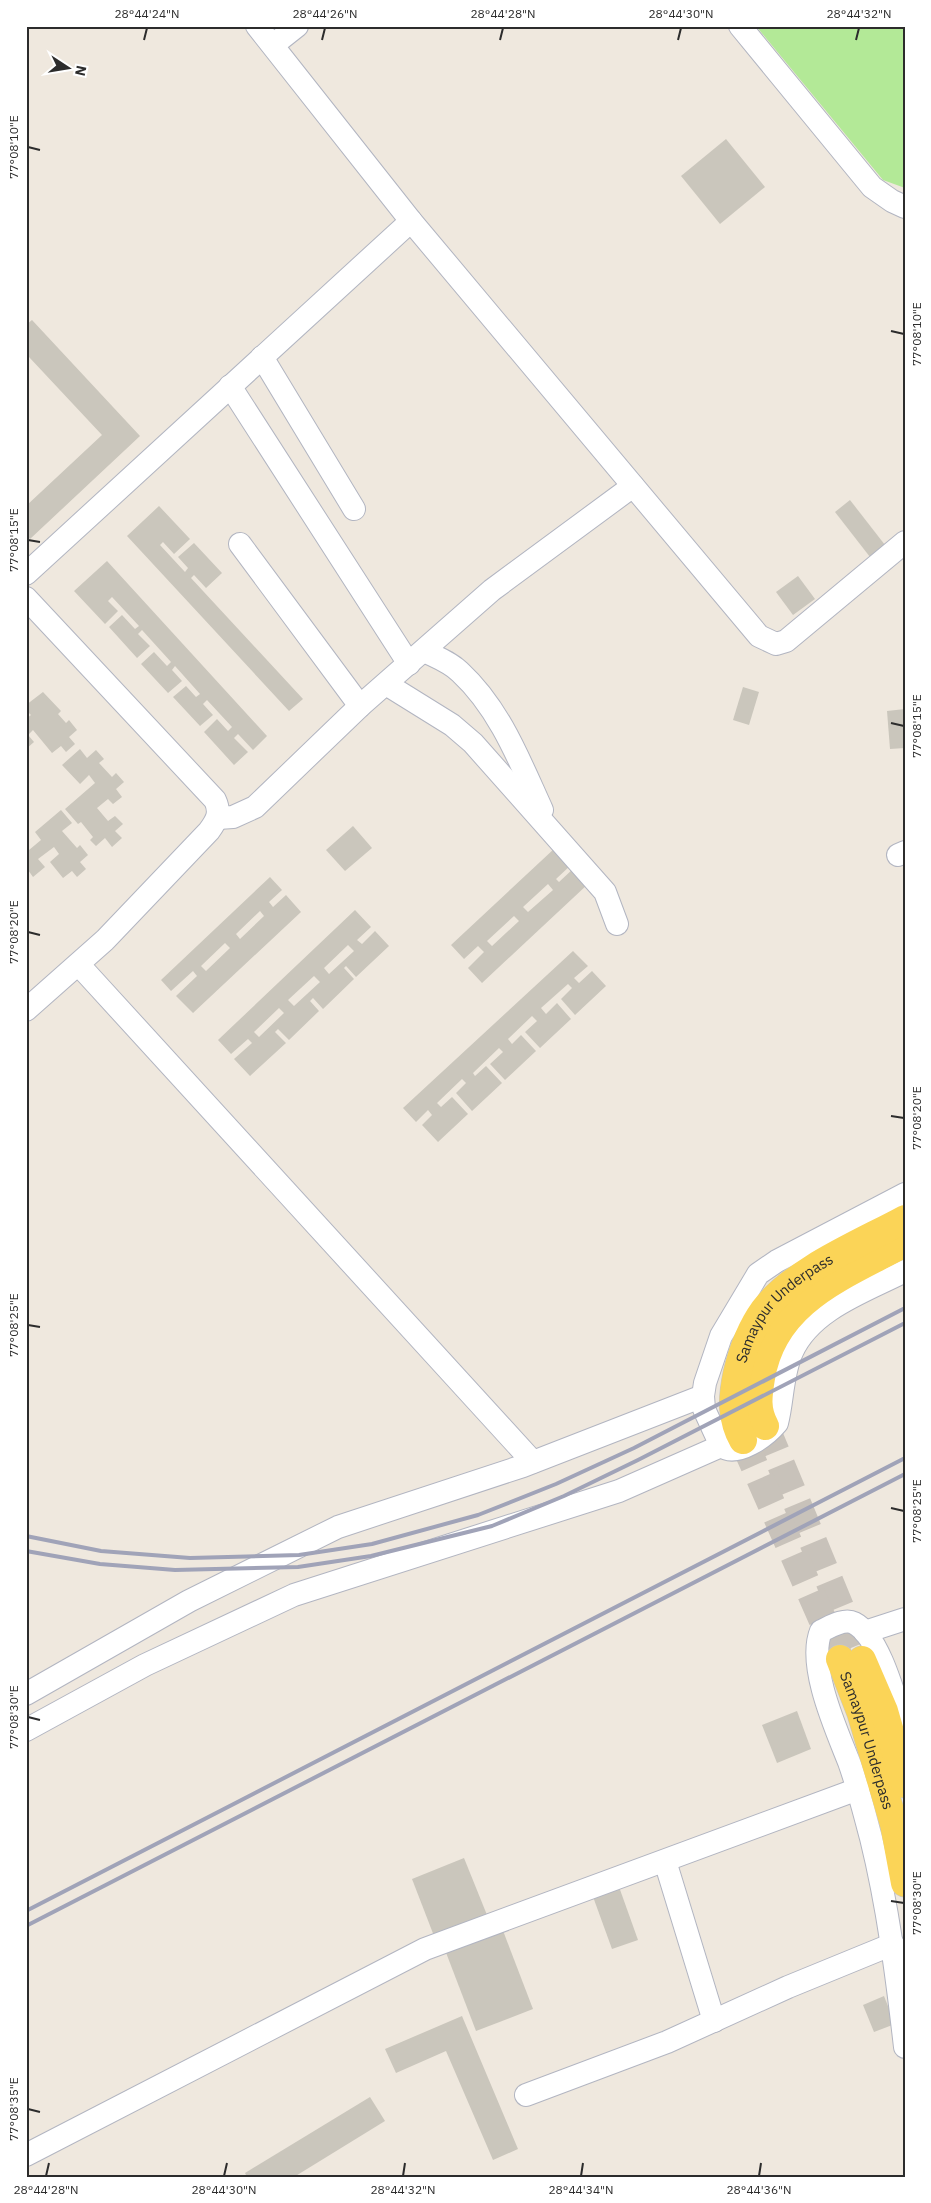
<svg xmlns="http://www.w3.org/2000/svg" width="931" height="2203" viewBox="0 0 931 2203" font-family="'IBM Plex Sans',sans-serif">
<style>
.green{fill:#b3e997}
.building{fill:#cac6bc;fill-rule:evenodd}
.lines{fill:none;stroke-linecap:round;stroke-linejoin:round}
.major-tunnel{stroke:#c8c2ba;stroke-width:28;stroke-dasharray:28 14;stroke-linecap:butt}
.minor-casing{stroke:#b2b5c1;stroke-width:24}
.major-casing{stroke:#c8c8c8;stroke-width:29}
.minor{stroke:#fff;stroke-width:22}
.major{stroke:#fbd457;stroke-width:28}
.rail{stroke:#a0a3b8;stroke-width:4}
.ticks{fill:none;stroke:#2c2c2c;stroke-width:2}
.labels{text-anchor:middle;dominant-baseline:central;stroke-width:4;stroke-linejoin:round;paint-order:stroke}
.street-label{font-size:15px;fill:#2c2c2c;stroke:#fff}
.neatline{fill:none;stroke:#2c2c2c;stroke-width:2}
.ticks-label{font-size:12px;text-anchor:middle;fill:#2c2c2c}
</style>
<rect width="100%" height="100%" fill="#efe8de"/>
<!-- green -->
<polygon class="green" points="756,26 905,26 905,188 883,180"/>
<!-- building -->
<g class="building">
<polygon points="726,139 765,187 720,224 681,176"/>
<polygon points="32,320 140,436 30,539 26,535 26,506 102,435 29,357 26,360 26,325"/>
<polygon points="850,500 885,545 870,557 835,512"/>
<polygon points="159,506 190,539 174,554 163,542 160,545 185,572 188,568 178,557 194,543 222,573 206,588 194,575 191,578 303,699 289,711 127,536"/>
<polygon points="107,561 267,736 253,750 238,734 234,738 248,752 234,765 204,732 217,719 228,731 232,727 207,700 203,704 213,715 200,726 173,697 186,686 196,697 200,694 175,666 172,670 182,681 168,693 141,664 154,652 167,666 171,662 142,630 138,634 150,646 137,658 109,627 122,615 135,629 139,626 112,597 108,601 118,611 105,624 74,591"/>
<polygon points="798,576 815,599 793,615 776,592"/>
<polygon points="743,687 759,692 749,725 733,720"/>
<polygon points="43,692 61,711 58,714 66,723 69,720 77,730 69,737 75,744 66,752 61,746 52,753 33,730 28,735 34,742 26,749 26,719 31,715 26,710 26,705"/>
<polygon points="905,709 905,748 890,749 887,711"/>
<polygon points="80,749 87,758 96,750 104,759 99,763 112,777 116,773 124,782 116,789 122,797 113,804 108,799 97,808 108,821 115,816 123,824 115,831 122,838 112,847 105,838 96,846 90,840 93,837 81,822 78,824 65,809 95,783 89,775 80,784 62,765"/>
<polygon points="61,810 72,823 62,831 77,848 80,845 88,855 80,862 86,869 77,877 72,871 63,878 50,862 59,854 54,847 38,859 45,867 33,877 28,870 26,871 26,847 29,850 41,840 35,832"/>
<polygon points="353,826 372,848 345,871 326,850"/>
<path d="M555 848 571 865 556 879 559 882 574 868 588 884 482 983 468 968 484 952 478 946 464 959 451 945ZM548 884 553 890 528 912 523 907ZM514 916 519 921 492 946 487 941Z"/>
<path d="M270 877 282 890 269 902 273 907 286 895 301 912 193 1013 176 996 197 976 193 971 171 991 161 980ZM260 911 264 916 240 939 236 934ZM225 943 230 948 206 971 201 966Z"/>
<path d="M355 910 371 927 357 940 362 944 375 931 389 946 356 977 346 966 344 968 354 979 323 1009 313 998 310 1001 319 1011 289 1040 278 1029 275 1032 286 1043 250 1076 234 1059 252 1043 248 1039 231 1054 218 1040ZM348 945 354 951 329 974 324 968ZM314 976 320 982 294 1006 288 1000ZM279 1008 284 1013 259 1037 254 1032Z"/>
<polygon points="573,951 588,966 574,978 579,983 592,971 606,986 575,1015 561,999 572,988 568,984 541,1008 546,1014 557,1003 571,1019 540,1048 525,1032 537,1021 532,1016 508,1039 512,1044 521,1035 536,1051 505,1080 490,1064 503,1052 499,1048 473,1073 475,1076 486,1066 502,1083 472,1111 456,1093 466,1083 462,1079 437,1103 441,1107 452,1097 468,1114 438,1142 422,1125 432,1115 428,1110 416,1122 403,1108"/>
<polygon points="797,1711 811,1749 777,1763 762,1725"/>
<polygon points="464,1858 487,1915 434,1936 412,1879"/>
<polygon points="618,1884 638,1940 612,1949 592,1894"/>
<polygon points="502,1928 533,2009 476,2031 445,1950"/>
<polygon points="884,1996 895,2024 874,2032 863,2005"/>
<polygon points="462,2016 518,2149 493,2160 446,2051 396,2073 385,2049"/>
<polygon points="370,2097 385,2121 294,2177 247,2177 245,2173"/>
</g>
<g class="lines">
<!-- major-tunnel -->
<g class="major-tunnel">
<polyline points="765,1426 862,1660"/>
<polyline points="743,1440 840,1659"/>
</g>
<defs>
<g id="minor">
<polyline points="257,26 411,221 759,636 776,644 786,641 905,542"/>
<polyline points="740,26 872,187 892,201 905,207"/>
<polyline points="273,45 297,26"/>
<polyline points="262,357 354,509"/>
<polyline points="230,386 409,664"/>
<polyline points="240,544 360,706"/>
<polyline points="26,574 411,221"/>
<path d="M26 598 215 800C221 813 217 820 209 831L105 940 26 1010"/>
<path d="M424 651C436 657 450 662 460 672 500 709 520 762 542 810"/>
<polyline points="386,684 452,725 473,743 605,892 617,924"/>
<polyline points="218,818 233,817 255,807 360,706 492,590 633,486"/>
<polyline points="898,855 905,852"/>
<polyline points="79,965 533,1462"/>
<path d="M905 1194 777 1261 758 1274 721 1336 705 1383 703 1396 704 1409 721 1446C737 1458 766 1436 777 1423 783 1400 782 1373 792 1352 811 1309 866 1291 905 1271"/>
<polyline points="865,1632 905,1619"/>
<polyline points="26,1694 189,1601 338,1527 523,1466 703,1396"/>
<path d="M905 1729C896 1702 880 1636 854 1623 844 1618 830 1627 821 1631 807 1665 836 1729 849 1762 858 1787 864 1812 871 1838 888 1907 897 1977 905 2047"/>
<polyline points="26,1730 145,1665 294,1595 619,1491 721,1446"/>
<polyline points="665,1861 714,2021"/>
<polyline points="526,2095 667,2042 788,1987 893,1944"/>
<polyline points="26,2155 425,1949 858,1789"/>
</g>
<g id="major">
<path d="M765 1426C756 1410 758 1396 761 1378 773 1301 844 1276 905 1243"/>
<path id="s1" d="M743 1440C731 1419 732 1398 737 1374 742 1352 751 1328 764 1310 794 1270 861 1243 905 1219"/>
<path id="s2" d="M840 1659 861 1713 894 1824 905 1883"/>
<polyline points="862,1660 884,1711 905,1784"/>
</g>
</defs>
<!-- minor casing -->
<use href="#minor" class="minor-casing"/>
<!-- major casing -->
<use href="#major" class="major-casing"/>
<!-- minor -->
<use href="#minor" class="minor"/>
<!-- major -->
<use href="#major" class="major"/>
<!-- rail -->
<g class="rail">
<polyline points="26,1536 101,1551 190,1558 299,1555 372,1544 478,1515 556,1484 634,1448 905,1308"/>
<polyline points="26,1551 100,1564 175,1570 298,1567 371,1556 492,1526 564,1496 638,1460 905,1323"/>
<polyline points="26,1911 905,1458"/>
<polyline points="26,1926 905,1474"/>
</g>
</g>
<!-- ticks -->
<path class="ticks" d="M144 40 147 28M322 40 325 28M500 40 503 28M678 40 681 28M856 40 859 28M28 147 40 150M891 331 904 334M28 540 40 542M891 723 904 726M28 932 40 935M891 1116 904 1118M28 1325 40 1327M891 1508 904 1511M28 1717 40 1720M891 1901 904 1903M28 2109 40 2112M46 2176 49 2163M224 2176 227 2163M403 2176 405 2163M581 2176 583 2163M759 2176 761 2163"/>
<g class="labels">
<!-- street labels -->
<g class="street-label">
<text stroke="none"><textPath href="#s1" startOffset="152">Samaypur Underpass</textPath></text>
<text stroke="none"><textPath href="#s2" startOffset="86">Samaypur Underpass</textPath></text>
</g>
</g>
<!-- border -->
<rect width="931" height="2203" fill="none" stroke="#ffffff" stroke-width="55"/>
<!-- north arrow -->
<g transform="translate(68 68) rotate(102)" stroke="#ffffff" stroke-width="4" paint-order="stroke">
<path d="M0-4L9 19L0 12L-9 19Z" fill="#2c2c2c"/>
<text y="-8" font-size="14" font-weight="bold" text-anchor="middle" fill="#2c2c2c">N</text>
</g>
<rect x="28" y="28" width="876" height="2148" class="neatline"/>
<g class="ticks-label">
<text x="147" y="18">28°44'24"N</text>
<text x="325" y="18">28°44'26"N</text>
<text x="503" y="18">28°44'28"N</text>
<text x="681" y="18">28°44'30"N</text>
<text x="859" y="18">28°44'32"N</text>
<text transform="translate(14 147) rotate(-90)" y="4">77°08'10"E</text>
<text transform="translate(917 334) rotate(-90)" y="4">77°08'10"E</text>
<text transform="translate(14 540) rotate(-90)" y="4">77°08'15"E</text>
<text transform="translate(917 726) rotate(-90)" y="4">77°08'15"E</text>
<text transform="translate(14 932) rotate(-90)" y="4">77°08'20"E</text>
<text transform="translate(917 1118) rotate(-90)" y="4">77°08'20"E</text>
<text transform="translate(14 1325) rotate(-90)" y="4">77°08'25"E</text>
<text transform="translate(917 1511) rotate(-90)" y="4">77°08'25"E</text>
<text transform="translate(14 1717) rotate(-90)" y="4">77°08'30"E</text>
<text transform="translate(917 1903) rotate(-90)" y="4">77°08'30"E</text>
<text transform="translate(14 2109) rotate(-90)" y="4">77°08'35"E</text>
<text x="46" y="2194">28°44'28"N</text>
<text x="224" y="2194">28°44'30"N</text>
<text x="403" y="2194">28°44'32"N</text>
<text x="581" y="2194">28°44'34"N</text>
<text x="759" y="2194">28°44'36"N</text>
</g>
</svg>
